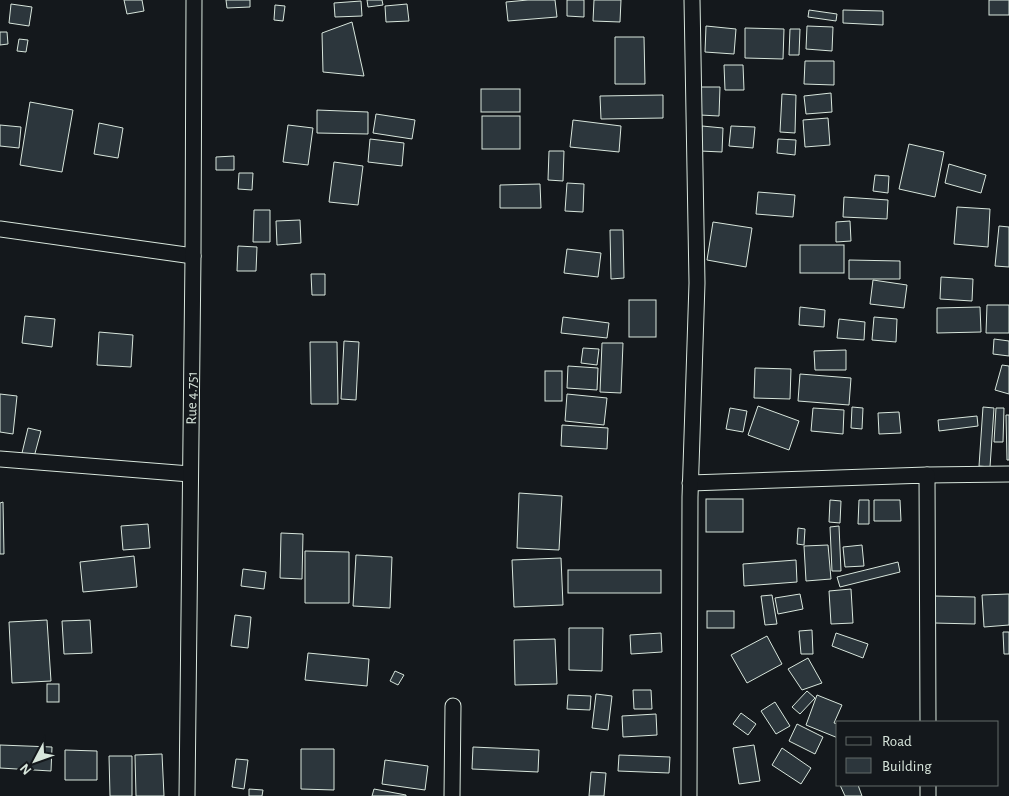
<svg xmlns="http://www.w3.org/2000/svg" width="1009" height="796" viewBox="0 0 1009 796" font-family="'Alegreya Sans',sans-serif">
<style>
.building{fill:#2c363c;stroke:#d8e6dc}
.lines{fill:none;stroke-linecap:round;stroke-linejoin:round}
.minor-casing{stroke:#d8e6dc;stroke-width:17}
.minor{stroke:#14181c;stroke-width:15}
.labels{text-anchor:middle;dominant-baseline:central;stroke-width:4;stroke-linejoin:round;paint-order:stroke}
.street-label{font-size:15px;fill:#d8e6dc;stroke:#14181c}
</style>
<rect width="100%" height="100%" fill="#14181c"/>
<!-- building -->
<g class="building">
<polygon points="124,0 142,0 144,11 127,14"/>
<polygon points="226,0 250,0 250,7 227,8"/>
<polygon points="367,0 382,0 383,5 368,7"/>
<polygon points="528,0 555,0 557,17 508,21 506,2"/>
<polygon points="567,0 584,0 584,17 567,16"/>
<polygon points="594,0 621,0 620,22 593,21"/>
<rect x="989" y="0" width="20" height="15"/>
<polygon points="361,1 362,16 335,17 334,3"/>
<polygon points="11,4 32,7 29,26 9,23"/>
<polygon points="407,4 409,21 386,22 385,6"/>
<polygon points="275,5 285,6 283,21 274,20"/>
<polygon points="809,10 837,14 836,21 808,17"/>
<polygon points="843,10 883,11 883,25 843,23"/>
<polygon points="352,22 364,76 323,72 322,33"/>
<polygon points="706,26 736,29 734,54 705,52"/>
<polygon points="807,26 833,27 832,51 806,49"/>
<polygon points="745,28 784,29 783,59 745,58"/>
<polygon points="790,29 800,29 799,55 789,55"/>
<polygon points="0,32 7,32 8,44 0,45"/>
<polygon points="615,37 644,37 645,84 615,84"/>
<polygon points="19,39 28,40 26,52 17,51"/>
<polygon points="805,61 834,61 834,85 804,84"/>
<polygon points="724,65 743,65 744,90 725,90"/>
<polygon points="701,87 720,87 719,116 700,115"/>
<rect x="481" y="89" width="39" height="23"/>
<polygon points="831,93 832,112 806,114 804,96"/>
<polygon points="782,94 796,95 795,133 780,132"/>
<polygon points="663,95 663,118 601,119 600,96"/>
<polygon points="30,102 73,110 62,172 20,165"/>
<polygon points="317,110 368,112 368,134 317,133"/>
<polygon points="376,114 415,120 412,139 373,133"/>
<rect x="482" y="116" width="38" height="33"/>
<polygon points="828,118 830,145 805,147 803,120"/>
<polygon points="573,120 621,126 619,152 570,147"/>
<polygon points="99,123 123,128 118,158 94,154"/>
<polygon points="0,125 21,127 19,148 0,146"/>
<polygon points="288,125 313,128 308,165 283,162"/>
<polygon points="702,126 723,128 722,152 700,151"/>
<polygon points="731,126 755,127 753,148 729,146"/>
<polygon points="370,139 404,143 402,166 368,162"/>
<polygon points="778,139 796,140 795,155 777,153"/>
<polygon points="909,144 944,152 935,197 899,189"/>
<polygon points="549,151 564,151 563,181 548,180"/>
<polygon points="234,156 234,170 216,170 216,157"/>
<polygon points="334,162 363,166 358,205 329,202"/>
<polygon points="949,164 986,175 981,193 945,183"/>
<polygon points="239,173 253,173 252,190 238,189"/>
<polygon points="875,175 889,176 888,193 873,191"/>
<polygon points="567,183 584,184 583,212 565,211"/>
<polygon points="540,184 541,208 500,208 500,185"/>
<polygon points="758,192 795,195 793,217 756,214"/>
<polygon points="844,197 888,200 887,219 843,217"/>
<polygon points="957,207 990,209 988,247 954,244"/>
<polygon points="254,210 270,210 270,242 253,242"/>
<polygon points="300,220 301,243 277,245 276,221"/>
<polygon points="850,221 851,241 836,242 836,222"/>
<polygon points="713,222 752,228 746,267 707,260"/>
<polygon points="999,226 1009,227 1009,267 995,266"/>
<polygon points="610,230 623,230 624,278 611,279"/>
<rect x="800" y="245" width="44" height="28"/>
<polygon points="238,246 257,247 256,271 237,271"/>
<polygon points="567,249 601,253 598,277 564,273"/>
<polygon points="849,260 900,261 900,279 849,279"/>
<polygon points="311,274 325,274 325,295 312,295"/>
<polygon points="941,277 973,279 972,301 940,299"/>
<polygon points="873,280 907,285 904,308 870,304"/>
<rect x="629" y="300" width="27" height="37"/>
<polygon points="987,305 1009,305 1009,333 986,333"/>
<polygon points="800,307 825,310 824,327 799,325"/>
<polygon points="980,307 981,332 937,333 937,308"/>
<polygon points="25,316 55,319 52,347 22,343"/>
<polygon points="563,317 609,323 607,338 561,333"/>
<polygon points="874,317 897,319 896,342 872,340"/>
<polygon points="839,319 865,322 864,340 837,338"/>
<polygon points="99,332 133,335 131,367 97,365"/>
<polygon points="994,339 1009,341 1009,356 993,354"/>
<polygon points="344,341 359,342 356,400 341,399"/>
<polygon points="310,342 337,342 338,404 311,404"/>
<polygon points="602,343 623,343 621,393 600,392"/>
<polygon points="583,348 599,349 597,365 581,363"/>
<polygon points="846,350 846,370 815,370 814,351"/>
<polygon points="1002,365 1009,366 1009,394 995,390"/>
<polygon points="568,366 598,368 597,390 567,388"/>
<polygon points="755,368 791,369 790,399 754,398"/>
<rect x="545" y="371" width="17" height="30"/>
<polygon points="800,374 851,378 849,405 798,401"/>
<polygon points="0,394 17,396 13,434 0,432"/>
<polygon points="567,394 607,398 604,425 565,421"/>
<polygon points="758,406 799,421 789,450 748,435"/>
<polygon points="852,407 863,408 862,429 851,428"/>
<polygon points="983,407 994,408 990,467 979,466"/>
<polygon points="730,408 747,411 743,432 726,429"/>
<polygon points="813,408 844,410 843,434 811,431"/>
<polygon points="996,408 1004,408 1003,442 994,442"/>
<polygon points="899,412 901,433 879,434 878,413"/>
<polygon points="1006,415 1009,415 1009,460 1007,460"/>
<polygon points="977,416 978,426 939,431 938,420"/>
<polygon points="562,425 608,428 607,449 561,446"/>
<polygon points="28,428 41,431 34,457 22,453"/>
<polygon points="519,493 562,496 559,550 517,548"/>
<rect x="706" y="499" width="37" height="33"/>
<polygon points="830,500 841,501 840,523 829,522"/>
<polygon points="859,500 869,500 869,524 858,524"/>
<polygon points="874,500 900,500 901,521 874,521"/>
<polygon points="3,502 4,554 0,554 0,503"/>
<polygon points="148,524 150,548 123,550 121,526"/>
<polygon points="839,526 841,571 832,571 830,527"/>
<polygon points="798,528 805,529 804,545 797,544"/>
<polygon points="281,533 303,534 302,579 280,578"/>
<polygon points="828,545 831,579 806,581 804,546"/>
<polygon points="862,545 864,566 845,567 843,547"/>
<polygon points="305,551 349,552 349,603 305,603"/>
<polygon points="356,555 392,557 390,608 353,606"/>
<polygon points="134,556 137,587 83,592 80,562"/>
<polygon points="561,558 563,605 514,607 512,560"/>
<polygon points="796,560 797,582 744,586 743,564"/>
<polygon points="898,562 900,572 840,587 837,577"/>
<polygon points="243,569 266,572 264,589 241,586"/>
<rect x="568" y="570" width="93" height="23"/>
<polygon points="851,589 853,623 831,624 829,591"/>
<polygon points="800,594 803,609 778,614 775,598"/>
<polygon points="1009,594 1009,625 984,627 982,595"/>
<polygon points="772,595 777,624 765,625 761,596"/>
<polygon points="934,596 975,597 975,624 934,623"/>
<rect x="707" y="611" width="27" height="17"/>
<polygon points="235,615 251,617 248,648 231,646"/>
<polygon points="47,620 51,681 12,683 9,622"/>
<polygon points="90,620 92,653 64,654 62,621"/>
<polygon points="569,628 603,628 602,671 569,670"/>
<polygon points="812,630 813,654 801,654 799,631"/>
<polygon points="1003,632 1009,632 1009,654 1004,654"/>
<polygon points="661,633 662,652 631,654 630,635"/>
<polygon points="836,633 868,644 863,658 832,646"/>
<polygon points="767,636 782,664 747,683 731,655"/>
<polygon points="555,639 557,684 515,685 514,640"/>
<polygon points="308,653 369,659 367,686 305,680"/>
<polygon points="808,658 822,683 802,690 788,669"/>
<polygon points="395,671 404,675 398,685 390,681"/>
<rect x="47" y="684" width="12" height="18"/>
<polygon points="633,690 651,690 652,709 634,709"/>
<polygon points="807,691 815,698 800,714 792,707"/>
<polygon points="596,694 612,696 608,730 592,728"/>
<polygon points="568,695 591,696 590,710 567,709"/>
<polygon points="817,695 842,705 834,723 838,724 838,738 806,725"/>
<polygon points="775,702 790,726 776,734 761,711"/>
<polygon points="741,713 756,724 748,735 733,724"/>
<polygon points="656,714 657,735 623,737 622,716"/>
<polygon points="797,724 823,737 815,754 789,741"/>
<polygon points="0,745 52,747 51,771 0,768"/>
<polygon points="754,745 760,781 739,784 733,748"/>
<polygon points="473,747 539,750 538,772 472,769"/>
<polygon points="782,748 811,768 801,784 772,765"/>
<polygon points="301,749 334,749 334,790 301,789"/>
<polygon points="65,750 97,751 97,780 65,780"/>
<polygon points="162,754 164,796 136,796 135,755"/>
<polygon points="619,755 670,757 669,773 618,771"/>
<polygon points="109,756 132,756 132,796 110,796"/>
<polygon points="236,759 248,760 244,789 232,787"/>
<polygon points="385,760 428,766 425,790 382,784"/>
<polygon points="591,772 606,773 604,796 589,796"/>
<polygon points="840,785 858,785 862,796 845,796"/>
<polygon points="249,789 263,790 262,796 249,796"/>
<polygon points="374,789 406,795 406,796 372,796"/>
</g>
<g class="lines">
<defs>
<g id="minor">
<polyline points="0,229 193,256"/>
<polyline points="0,459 190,474"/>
<polyline points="927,475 1009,474"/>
<polyline points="690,483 927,475 928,722"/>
<polyline points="928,785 928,796"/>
<path id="s1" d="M187 796 193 256 194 0"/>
<polyline points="452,796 453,706"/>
<polyline points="689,796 690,497 697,283 692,0"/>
</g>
</defs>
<!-- minor casing -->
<use href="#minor" class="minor-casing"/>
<!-- minor -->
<use href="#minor" class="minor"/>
</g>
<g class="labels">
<!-- street labels -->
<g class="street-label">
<text stroke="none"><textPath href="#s1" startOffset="398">Rue 4.751</textPath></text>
</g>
</g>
<!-- legend -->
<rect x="836" y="721" width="162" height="65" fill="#14181c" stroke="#626a69"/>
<rect x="846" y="737" width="25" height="8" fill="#14181c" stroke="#626a69"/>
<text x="882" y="746" font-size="15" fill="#d8e6dc">Road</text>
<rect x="846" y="758" width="25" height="15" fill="#2c363c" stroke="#626a69"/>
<text x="882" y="771" font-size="15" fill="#d8e6dc">Building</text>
<!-- north arrow -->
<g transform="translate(35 761) rotate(229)" stroke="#14181c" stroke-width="4" paint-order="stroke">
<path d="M0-4L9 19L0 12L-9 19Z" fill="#d8e6dc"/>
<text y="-8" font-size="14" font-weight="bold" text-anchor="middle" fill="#d8e6dc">N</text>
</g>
</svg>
